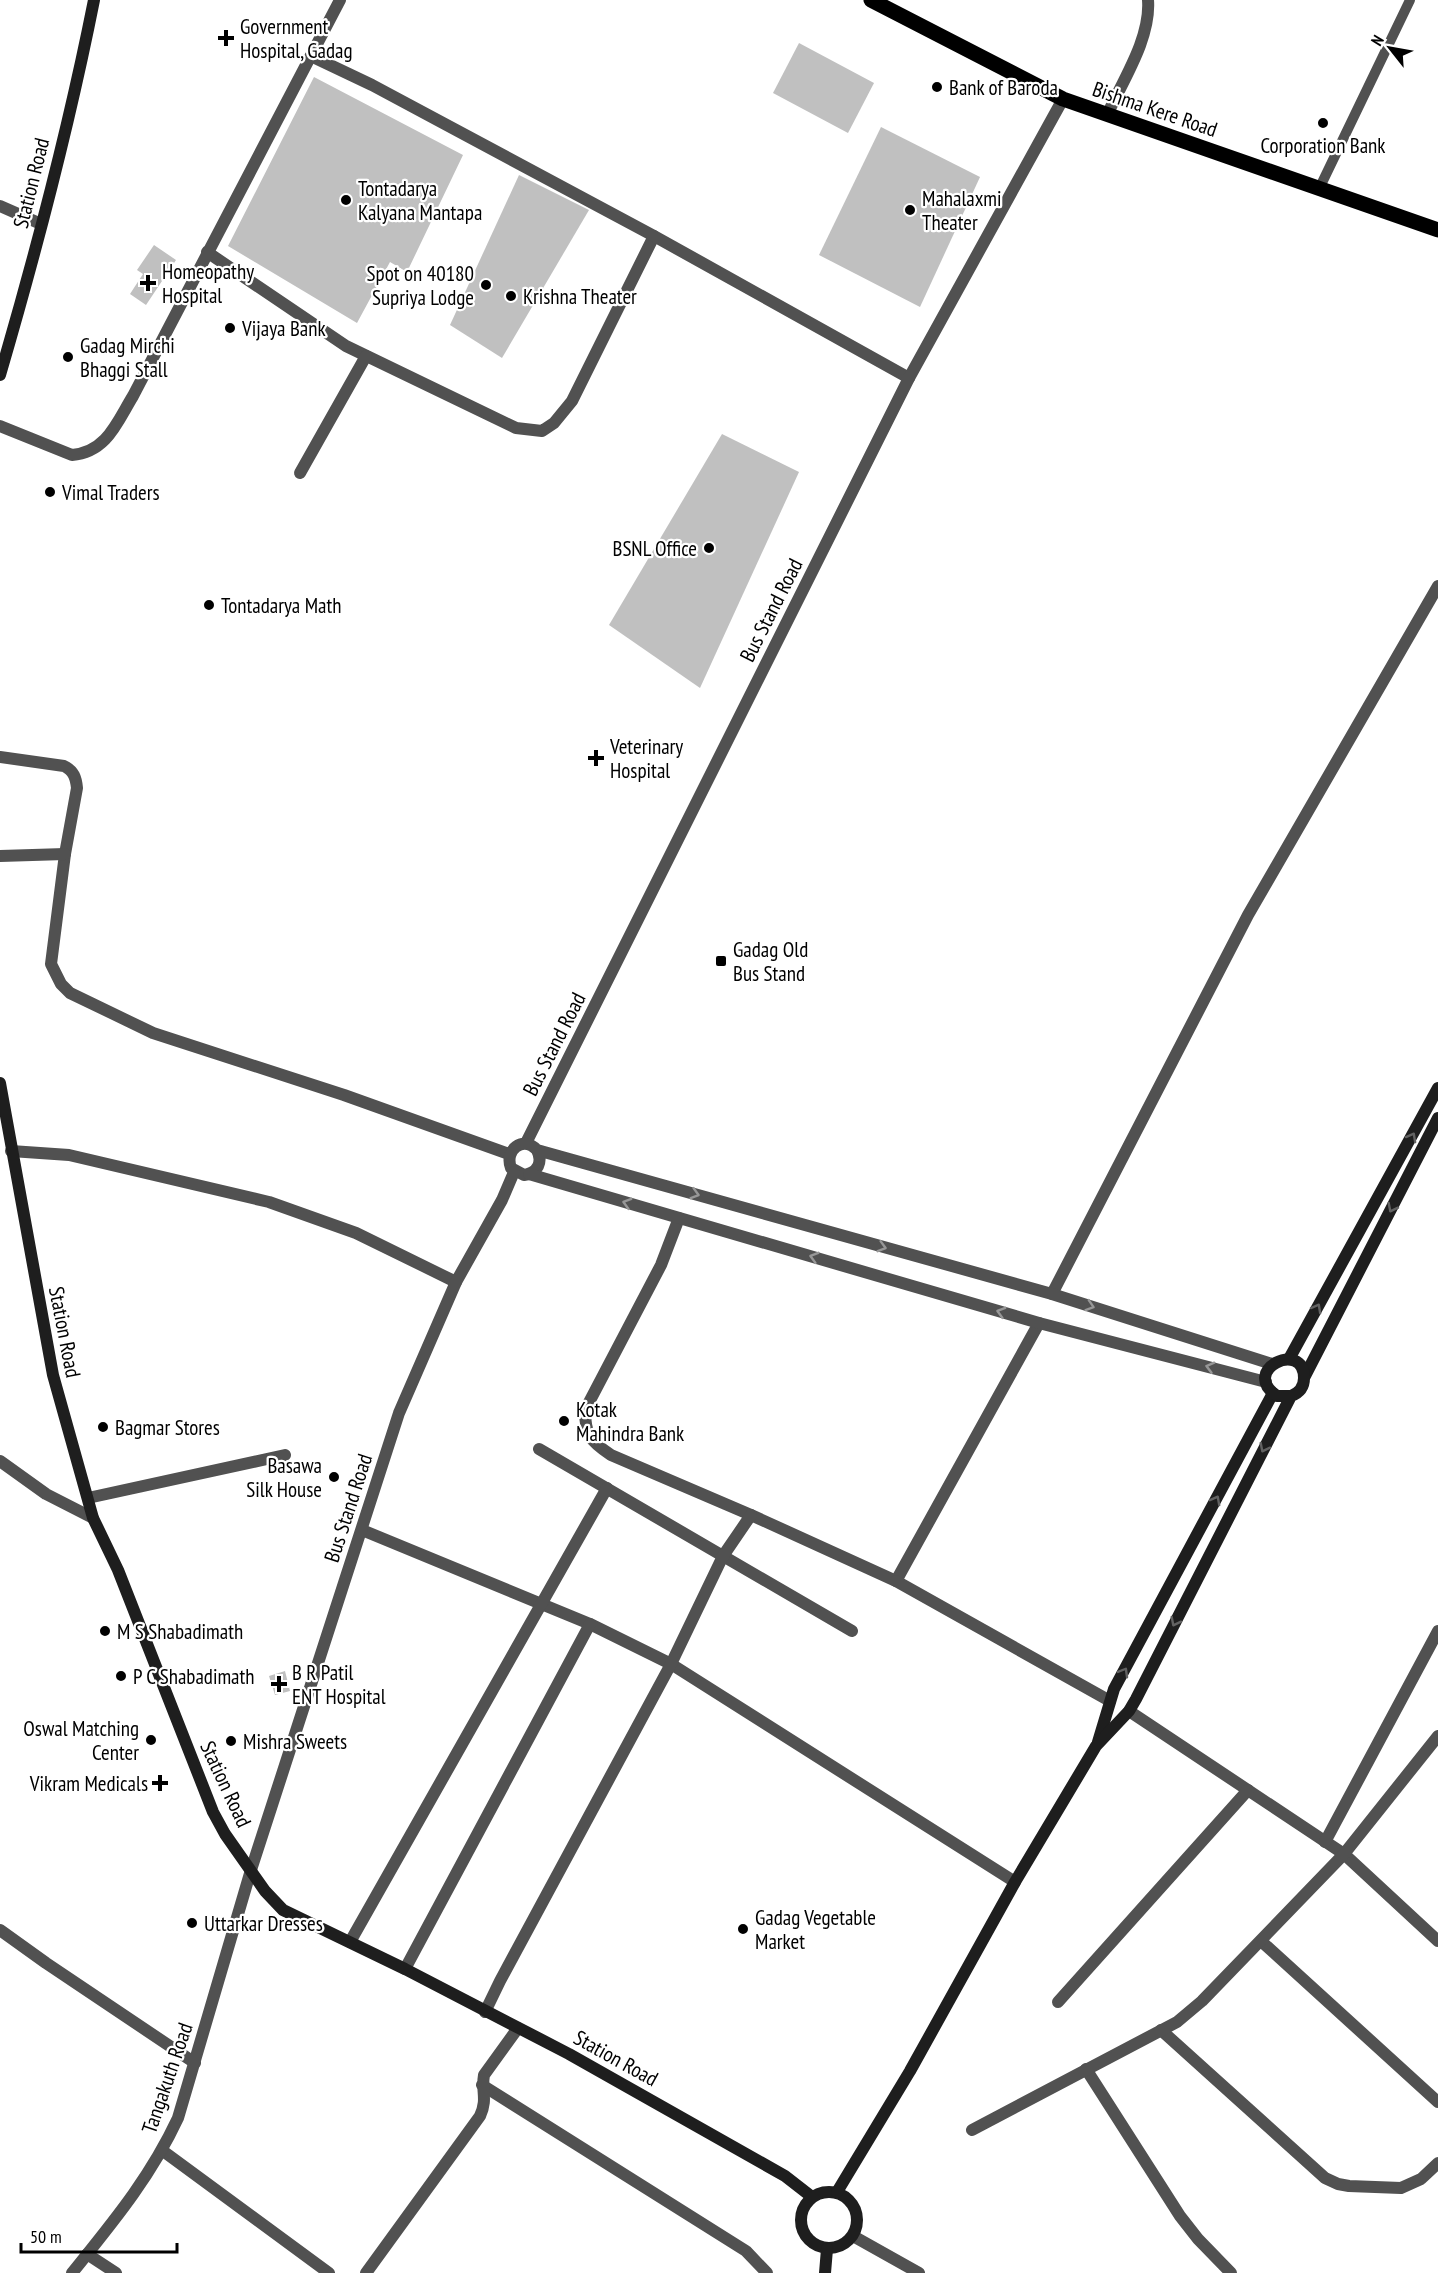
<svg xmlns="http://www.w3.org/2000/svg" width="1438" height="2273" viewBox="0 0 1438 2273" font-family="'PT Sans Narrow',sans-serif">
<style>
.building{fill:#c0c0c0}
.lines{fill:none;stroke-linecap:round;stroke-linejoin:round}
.service{stroke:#515151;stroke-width:10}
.minor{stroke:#515151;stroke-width:12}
.tertiary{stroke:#515151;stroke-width:12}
.secondary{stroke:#1e1e1e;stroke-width:12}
.primary{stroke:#000;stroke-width:15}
.oneway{stroke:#626262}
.oneway2{stroke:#979797}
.poi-dot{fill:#000;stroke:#fff;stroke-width:2}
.labels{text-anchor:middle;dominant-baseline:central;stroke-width:4.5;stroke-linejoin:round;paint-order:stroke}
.poi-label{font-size:21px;fill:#000;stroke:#fff;text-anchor:start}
.street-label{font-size:21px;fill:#000;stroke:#fff}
</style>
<rect width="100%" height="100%" fill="#fff"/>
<!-- building -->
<g class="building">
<polygon points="799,43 874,83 848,133 773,93"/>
<polygon points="314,77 463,155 407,272 390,262 357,323 228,246"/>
<polygon points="881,127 980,177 920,307 819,255"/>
<polygon points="519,175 589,210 502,358 450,325"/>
<polygon points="154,245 176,260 146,305 130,294 143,274 137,270"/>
<polygon points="722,434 799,472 700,688 609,625"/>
<polygon points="285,1671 290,1691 275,1695 269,1676"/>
</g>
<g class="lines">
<!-- service -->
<polyline class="service" points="1319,189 1410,0"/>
<!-- minor -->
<g class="minor">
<path d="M1107 115C1123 80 1151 38 1148 0"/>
<polyline points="0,206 41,224"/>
<polyline points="207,252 346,346 516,428 542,431 554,423 572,401 654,236"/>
<polyline points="300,473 366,356"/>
<path d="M0 757 64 766C74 771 76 778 77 788L65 854 51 964 61 984 70 993 153 1033 344 1095 509 1154"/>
<polyline points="0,856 65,854"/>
<polyline points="11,1151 69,1155 269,1202 356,1233 456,1282"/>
<path d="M679 1218 661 1265 585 1410C585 1435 590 1441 611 1455L751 1515 896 1581 1039 1323"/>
<polyline points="1052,1294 1248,915 1438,586"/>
<polyline points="539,1449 852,1631"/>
<polyline points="88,1498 285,1455"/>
<polyline points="362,1530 590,1624 671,1664 1015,1882"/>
<polyline points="896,1581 1110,1701"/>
<polyline points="1129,1711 1344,1854 1438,1941"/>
<polyline points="1325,1842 1438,1631"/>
<polyline points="0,1930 46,1963 195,2063"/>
<polyline points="1261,1941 1438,2102"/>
<polyline points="350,1942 607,1488"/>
<polyline points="405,1969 590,1624"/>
<polyline points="1058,2002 1248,1790"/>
<polyline points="485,2012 500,1981 671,1664 723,1556 751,1515"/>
<polyline points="1161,2030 1325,2178 1338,2184 1349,2186 1401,2188 1421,2179 1438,2163"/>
<polyline points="1086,2069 1180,2216 1198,2239 1231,2273"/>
<polyline points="482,2085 746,2251 767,2273"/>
<polyline points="972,2130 1177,2022 1202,2001 1344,1854 1438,1736"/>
<polyline points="163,2151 329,2273"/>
<polyline points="87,2254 116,2273"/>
<path d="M366 2273 480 2116C488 2098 481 2092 484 2075L518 2028"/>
</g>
<!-- tertiary -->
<g class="tertiary">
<polyline points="311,56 372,85 654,236 909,378"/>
<path d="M0 426 72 455C107 452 117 422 133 396L340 0"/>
<polyline points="526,1143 909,378 1063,99"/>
<path d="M537 1150C543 1162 538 1173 524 1175L511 1168C504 1150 523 1135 537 1150L1052 1294 1272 1364"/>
<polyline points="529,1174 1039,1323 1266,1382"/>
<polyline points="0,1461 46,1494 93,1518"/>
<polyline points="853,2236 919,2273"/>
<path d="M72 2273C113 2222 150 2178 178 2118L251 1870 399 1413 456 1282 502 1200 514 1172"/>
</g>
<!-- secondary -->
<g class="secondary">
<path d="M0 375C36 252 69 126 94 0"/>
<polyline points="0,1083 53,1375 93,1518 118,1570 213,1812 225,1834 265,1891 283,1910 405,1969 569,2054 785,2176 812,2197"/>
<polyline points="1289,1359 1438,1088"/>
<polyline points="1305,1376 1438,1118"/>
<polyline points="1098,1742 1114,1689 1273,1393"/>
<circle cx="829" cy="2220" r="28"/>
<path d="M837 2192 910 2071 1015 1882 1096 1746 1129 1711 1136 1699 1291 1396C1299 1393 1304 1387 1304 1378 1304 1339 1239 1370 1277 1396H1291"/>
<polyline points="825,2273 827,2249"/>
</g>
<!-- primary -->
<polyline class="primary" points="871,0 1063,99 1438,230"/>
</g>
<!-- one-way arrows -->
<defs><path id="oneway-chevron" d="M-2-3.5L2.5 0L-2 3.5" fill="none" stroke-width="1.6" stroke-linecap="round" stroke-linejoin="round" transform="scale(1.5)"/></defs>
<g class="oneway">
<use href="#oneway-chevron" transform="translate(1412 1137) rotate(-61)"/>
<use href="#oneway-chevron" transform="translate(1392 1208) rotate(117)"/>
<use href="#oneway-chevron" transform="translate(1317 1308) rotate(-61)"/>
<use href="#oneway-chevron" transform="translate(1264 1448) rotate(117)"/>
<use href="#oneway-chevron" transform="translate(1216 1500) rotate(-62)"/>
<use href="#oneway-chevron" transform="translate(1175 1622) rotate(117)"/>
<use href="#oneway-chevron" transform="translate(1124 1672) rotate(-60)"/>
</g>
<g class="oneway2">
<use href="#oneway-chevron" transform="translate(695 1194) rotate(16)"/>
<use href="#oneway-chevron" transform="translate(627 1203) rotate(-164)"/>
<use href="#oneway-chevron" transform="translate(882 1247) rotate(16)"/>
<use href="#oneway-chevron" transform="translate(814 1257) rotate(-164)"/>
<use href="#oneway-chevron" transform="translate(1090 1306) rotate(18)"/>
<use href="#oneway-chevron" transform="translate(1001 1312) rotate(-164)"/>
<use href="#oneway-chevron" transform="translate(1210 1367) rotate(-165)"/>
</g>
<!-- markers -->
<g class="poi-dot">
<path d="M223 29h6v6h6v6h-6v6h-6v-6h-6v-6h6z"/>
<circle cx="937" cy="87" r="6"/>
<circle cx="1323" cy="123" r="6"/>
<circle cx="346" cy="200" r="6"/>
<circle cx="910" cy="210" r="6"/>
<path d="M145 274h6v6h6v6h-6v6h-6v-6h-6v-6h6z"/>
<circle cx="486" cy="285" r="6"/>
<circle cx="511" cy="296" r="6"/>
<circle cx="230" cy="328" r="6"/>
<circle cx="68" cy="357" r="6"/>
<circle cx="50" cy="492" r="6"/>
<circle cx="709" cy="548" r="6"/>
<circle cx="209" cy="605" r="6"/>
<path d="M593 749h6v6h6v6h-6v6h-6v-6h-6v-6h6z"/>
<rect x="715" y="955" width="12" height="12" rx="3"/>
<circle cx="564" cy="1421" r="6"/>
<circle cx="103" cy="1427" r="6"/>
<circle cx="334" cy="1477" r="6"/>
<circle cx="105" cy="1631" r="6"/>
<circle cx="121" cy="1676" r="6"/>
<path d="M276 1675h6v6h6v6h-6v6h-6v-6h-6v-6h6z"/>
<circle cx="151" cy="1740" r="6"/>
<circle cx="231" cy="1741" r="6"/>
<path d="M157 1774h6v6h6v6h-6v6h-6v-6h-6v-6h6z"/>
<circle cx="192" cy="1923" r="6"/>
<circle cx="743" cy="1929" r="6"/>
</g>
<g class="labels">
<!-- poi labels -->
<g class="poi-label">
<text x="240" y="26">Government<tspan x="240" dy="24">Hospital, Gadag</tspan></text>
<text x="949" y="87">Bank of Baroda</text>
<text x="1323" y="145" text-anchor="middle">Corporation Bank</text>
<text x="358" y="188">Tontadarya<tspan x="358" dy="24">Kalyana Mantapa</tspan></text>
<text x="922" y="198">Mahalaxmi<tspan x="922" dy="24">Theater</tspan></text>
<text x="162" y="271">Homeopathy<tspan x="162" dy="24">Hospital</tspan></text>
<text x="474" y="273" text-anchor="end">Spot on 40180<tspan x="474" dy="24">Supriya Lodge</tspan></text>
<text x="523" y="296">Krishna Theater</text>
<text x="242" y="328">Vijaya Bank</text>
<text x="80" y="345">Gadag Mirchi<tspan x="80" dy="24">Bhaggi Stall</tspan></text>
<text x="62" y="492">Vimal Traders</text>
<text x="697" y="548" text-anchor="end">BSNL Office</text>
<text x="221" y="605">Tontadarya Math</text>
<text x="610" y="746">Veterinary<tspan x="610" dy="24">Hospital</tspan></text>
<text x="733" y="949">Gadag Old<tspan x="733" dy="24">Bus Stand</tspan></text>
<text x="576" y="1409">Kotak<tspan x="576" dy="24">Mahindra Bank</tspan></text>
<text x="115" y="1427">Bagmar Stores</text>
<text x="322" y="1465" text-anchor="end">Basawa<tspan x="322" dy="24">Silk House</tspan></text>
<text x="117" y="1631">M S Shabadimath</text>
<text x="292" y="1672">B R Patil<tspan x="292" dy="24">ENT Hospital</tspan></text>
<text x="133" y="1676">P C Shabadimath</text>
<text x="139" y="1728" text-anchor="end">Oswal Matching<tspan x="139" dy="24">Center</tspan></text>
<text x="243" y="1741">Mishra Sweets</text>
<text x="148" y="1783" text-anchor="end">Vikram Medicals</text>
<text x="755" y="1917">Gadag Vegetable<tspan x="755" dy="24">Market</tspan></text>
<text x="204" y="1923">Uttarkar Dresses</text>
</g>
<!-- street labels -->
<g class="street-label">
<text transform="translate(1155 109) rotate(19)">Bishma Kere Road</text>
<text transform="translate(31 183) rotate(-76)">Station Road</text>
<text transform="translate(771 610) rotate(-63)">Bus Stand Road</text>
<text transform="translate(554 1044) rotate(-63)">Bus Stand Road</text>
<text transform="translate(65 1332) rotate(79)">Station Road</text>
<text transform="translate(348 1508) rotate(-72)">Bus Stand Road</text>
<text transform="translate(226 1784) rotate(65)">Station Road</text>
<text transform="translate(616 2058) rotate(29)">Station Road</text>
<text transform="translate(167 2078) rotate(-71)">Tangakuth Road</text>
</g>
</g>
<!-- north arrow -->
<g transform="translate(1390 48) rotate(301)" stroke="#ffffff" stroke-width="4.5" paint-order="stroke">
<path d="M0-4.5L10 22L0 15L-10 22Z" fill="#000000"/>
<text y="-9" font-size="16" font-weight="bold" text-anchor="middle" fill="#000000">N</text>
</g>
<!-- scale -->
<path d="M21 2243v9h156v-9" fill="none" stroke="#000000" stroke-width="3"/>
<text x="30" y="2243" font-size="18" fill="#000000" stroke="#ffffff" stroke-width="4.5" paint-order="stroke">50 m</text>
</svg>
